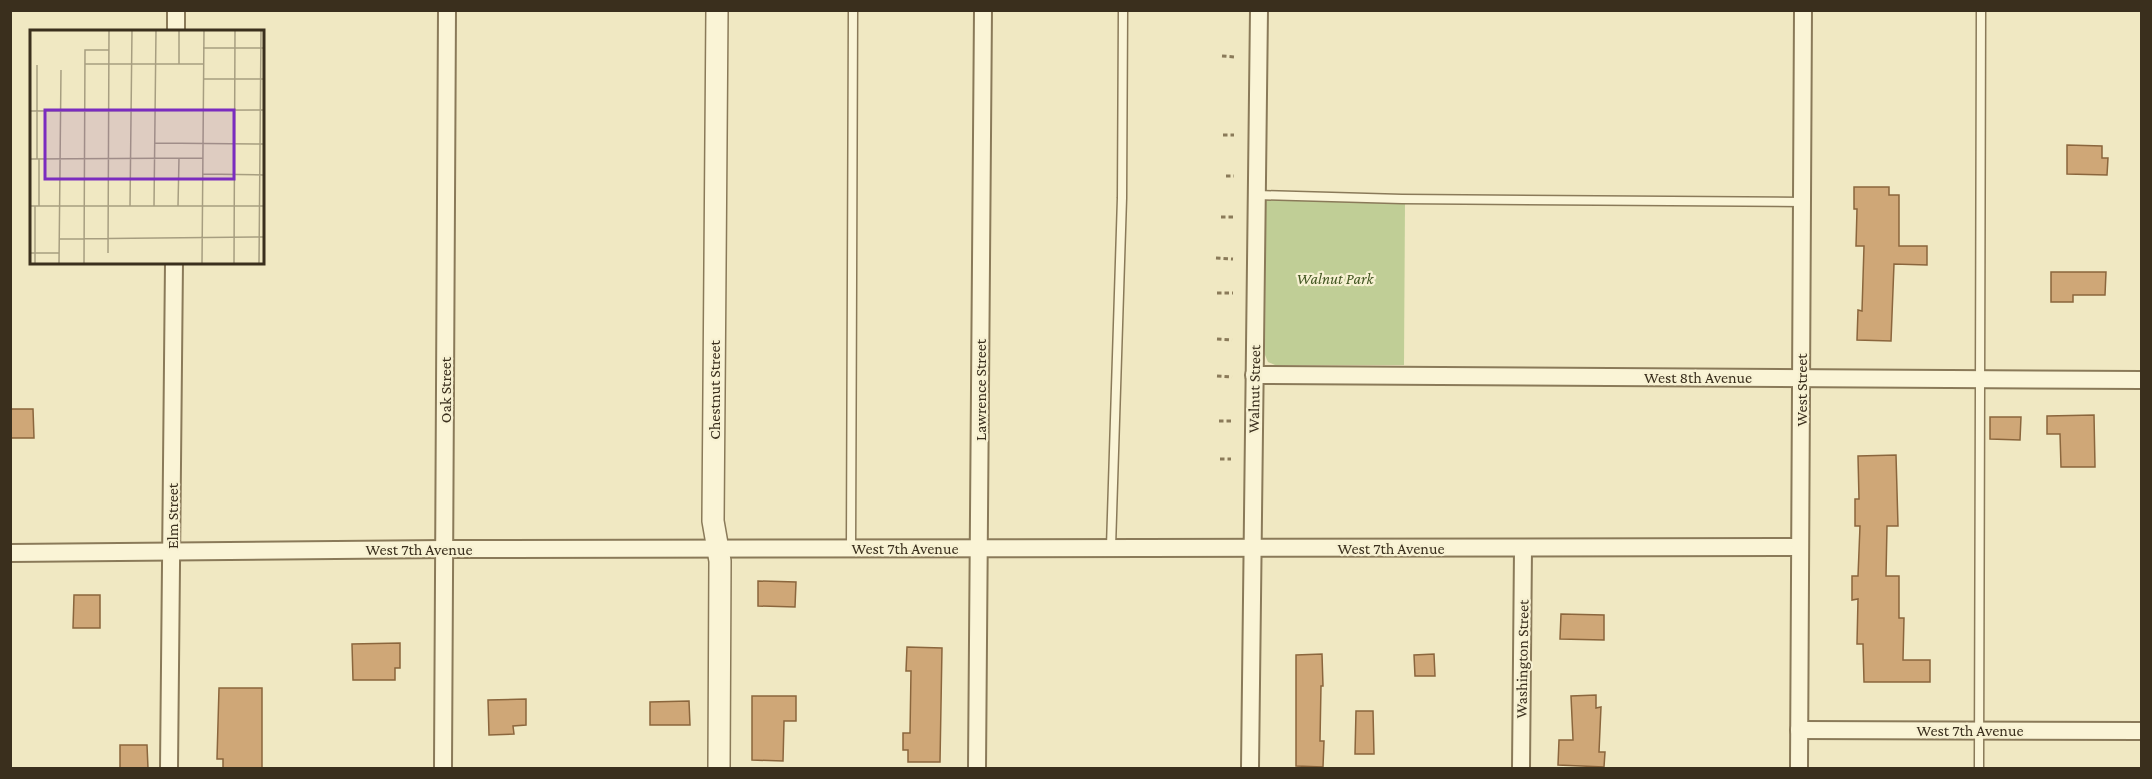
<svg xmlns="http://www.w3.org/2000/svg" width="2152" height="779" viewBox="0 0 2152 779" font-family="'Crimson Pro',serif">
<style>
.park{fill:#c0ce96}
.building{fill:#cfa777;stroke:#8b663d;stroke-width:1.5}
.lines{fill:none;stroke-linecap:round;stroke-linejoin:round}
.service-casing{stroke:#8a7a59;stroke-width:11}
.minor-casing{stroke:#8a7a59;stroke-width:20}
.tertiary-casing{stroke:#8a7a59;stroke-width:24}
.path{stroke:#8a7a59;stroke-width:3;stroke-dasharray:4.5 3;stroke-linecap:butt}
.service{stroke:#faf4d6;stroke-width:8}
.minor{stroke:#faf4d6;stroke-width:16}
.tertiary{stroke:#faf4d6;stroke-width:21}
.labels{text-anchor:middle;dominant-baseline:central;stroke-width:4.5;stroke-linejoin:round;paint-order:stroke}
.park-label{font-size:16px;font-style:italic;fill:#435723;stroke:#f7f1d2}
.street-label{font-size:16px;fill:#3a2f1d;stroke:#f7f1d2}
.inset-road{fill:none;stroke:#a79e80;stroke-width:1.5}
.view{fill:#7b2cbf;fill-opacity:0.15;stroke:#7b2cbf;stroke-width:3}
.inset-edge{fill:none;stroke:#3a2f1d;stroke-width:3}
</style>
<rect width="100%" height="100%" fill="#f0e8c2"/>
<!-- park -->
<polygon class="park" points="1266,200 1405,201 1404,365 1275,365 1268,362 1265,355"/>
<!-- building -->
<g class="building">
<polygon points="2067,145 2102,146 2102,158 2108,158 2107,175 2067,174"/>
<polygon points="1854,187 1889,187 1889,195 1899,195 1899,246 1927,246 1927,265 1894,264 1891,341 1857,340 1858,310 1862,311 1864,246 1856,246 1857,209 1854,209"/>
<polygon points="2051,272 2106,272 2105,295 2073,295 2073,302 2051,302"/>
<polygon points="10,409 33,409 34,438 10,438"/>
<polygon points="2094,415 2095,467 2061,467 2060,434 2047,434 2047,416"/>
<polygon points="1990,417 2021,417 2020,440 1990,439"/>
<polygon points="1896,455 1898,526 1887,526 1886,576 1899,576 1899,618 1904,618 1903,660 1930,660 1930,682 1864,682 1863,644 1857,644 1858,599 1852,600 1852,576 1858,576 1860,526 1855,526 1855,499 1859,499 1858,456"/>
<polygon points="758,581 796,582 795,607 758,606"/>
<polygon points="74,595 100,595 100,628 73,628"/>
<polygon points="1561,614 1604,615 1604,640 1560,639"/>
<polygon points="400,643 400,668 395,668 395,680 353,680 352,644"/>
<polygon points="907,647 942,648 940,762 908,762 908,750 903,750 903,733 910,733 911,671 906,671"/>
<polygon points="1322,654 1323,686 1321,686 1320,741 1324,741 1323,767 1296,766 1296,655"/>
<polygon points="1434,654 1435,676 1415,676 1414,655"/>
<polygon points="219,688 262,688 262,768 223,768 223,759 217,759"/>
<polygon points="1596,695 1596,708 1601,707 1599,752 1605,752 1604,767 1558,765 1559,740 1573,740 1571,696"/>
<polygon points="752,696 796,696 796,721 784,721 783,761 752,760"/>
<polygon points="526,699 526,725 513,726 514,734 489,735 488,700"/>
<polygon points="689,701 690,725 650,725 650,702"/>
<polygon points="1356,711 1373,711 1374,754 1355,754"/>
<polygon points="120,745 147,745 148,768 120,768"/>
</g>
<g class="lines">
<defs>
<g id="service">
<polyline points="1257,195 1402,199 1802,202"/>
<polyline points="1111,547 1122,198 1123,10"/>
<polyline points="851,548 853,10"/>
<polyline points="1979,768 1981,10"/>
</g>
<g id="minor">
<polyline points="176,32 176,10"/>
<polyline points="1254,375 2142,380"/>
<polyline points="10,553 445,549 1800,547"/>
<polyline points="1799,730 2142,731"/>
<polyline points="169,768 174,262"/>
<polyline points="443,768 447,10"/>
<polyline points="977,768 983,10"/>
<polyline points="1250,768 1259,10"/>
<polyline points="1521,768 1523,549"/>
<polyline points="1799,768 1803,10"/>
</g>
<polyline id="tertiary" points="717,10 713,521 720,561 719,768"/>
</defs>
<!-- service casing -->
<use href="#service" class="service-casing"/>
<!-- minor casing -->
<use href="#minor" class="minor-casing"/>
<!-- tertiary casing -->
<use href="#tertiary" class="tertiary-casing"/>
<!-- path -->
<g class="path">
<polyline points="1222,56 1235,57"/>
<polyline points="1223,135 1234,135"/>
<polyline points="1226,176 1234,176"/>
<polyline points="1221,217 1233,217"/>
<polyline points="1216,258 1233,259"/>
<polyline points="1217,293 1233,293"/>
<polyline points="1217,339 1232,340"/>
<polyline points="1217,376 1232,377"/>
<polyline points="1219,421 1231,421"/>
<polyline points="1220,459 1231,459"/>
</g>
<!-- service -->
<use href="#service" class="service"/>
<!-- minor -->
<use href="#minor" class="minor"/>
<!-- tertiary -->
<use href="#tertiary" class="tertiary"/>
</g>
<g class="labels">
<!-- park labels -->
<g class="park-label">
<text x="1335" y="278">Walnut Park</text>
</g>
<!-- street labels -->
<g class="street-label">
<text x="1698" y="377">West 8th Avenue</text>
<text transform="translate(1254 389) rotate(-89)">Walnut Street</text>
<text transform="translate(445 390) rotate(-90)">Oak Street</text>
<text transform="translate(714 390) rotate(-90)">Chestnut Street</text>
<text transform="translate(980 390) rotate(-90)">Lawrence Street</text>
<text transform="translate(1801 390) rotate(-90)">West Street</text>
<text transform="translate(172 516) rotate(-90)">Elm Street</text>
<text x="905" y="548">West 7th Avenue</text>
<text x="1391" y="548">West 7th Avenue</text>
<text x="419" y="549">West 7th Avenue</text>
<text transform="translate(1522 659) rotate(-89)">Washington Street</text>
<text x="1970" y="730">West 7th Avenue</text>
</g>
</g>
<!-- overview -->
<g transform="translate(30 30)">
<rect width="234" height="234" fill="#f0e8c2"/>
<path class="inset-road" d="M173 18H234M55 34H173M149 34V0M173 49H234M0 81 234 80M125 113 234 114M0 129 173 128M7 129V35M173 144 234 145M0 176H234M9 176V129M100 176 102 0M124 176 126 0M148 176 149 128M29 209 234 207M0 223H29M78 223 79 0M5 234V176M29 234 31 40M54 234 55 20H79M172 234 174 0M204 234 205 0M229 234 231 0"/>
<path class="view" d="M15 80H204V149H15Z"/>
<rect width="234" height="234" class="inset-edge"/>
</g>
<!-- border -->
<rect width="2152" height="779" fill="none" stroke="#3a2f1d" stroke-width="24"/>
</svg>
